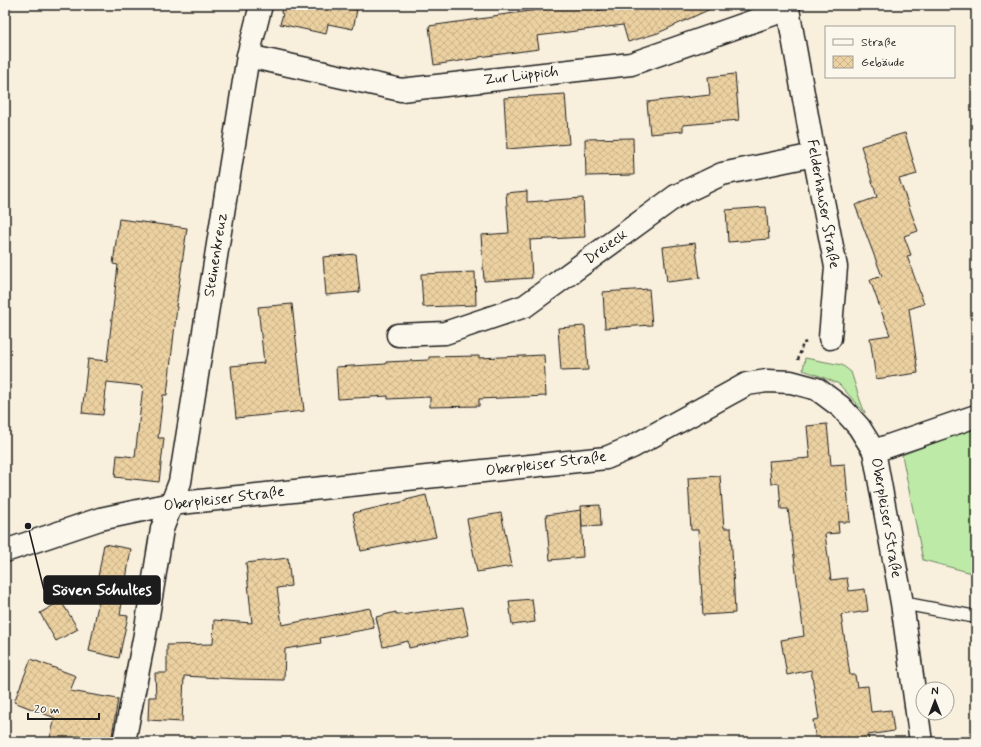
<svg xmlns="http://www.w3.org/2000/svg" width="981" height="747" viewBox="0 0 981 747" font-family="Mynerve,sans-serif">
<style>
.grass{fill:#beeaa7;stroke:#6d8362}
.building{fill:url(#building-cross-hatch);stroke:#1c1c1c}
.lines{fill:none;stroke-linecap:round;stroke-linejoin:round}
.service-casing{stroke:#1c1c1c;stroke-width:15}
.minor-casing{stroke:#1c1c1c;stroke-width:25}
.secondary-casing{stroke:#1c1c1c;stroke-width:25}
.path{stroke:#1c1c1c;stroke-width:2.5;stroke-dasharray:3 3;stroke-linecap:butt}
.service{stroke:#fbf7ec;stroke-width:12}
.minor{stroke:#fbf7ec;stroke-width:22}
.secondary{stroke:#fbf7ec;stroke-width:22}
.labels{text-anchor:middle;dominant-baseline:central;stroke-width:3;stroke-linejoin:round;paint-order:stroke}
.street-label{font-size:15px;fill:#1c1c1c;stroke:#fbf7ec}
.leader{fill:none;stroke:#1c1c1c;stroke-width:1.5}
.callout-dot{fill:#1c1c1c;stroke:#fbf7ec;stroke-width:1.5}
.callout{fill:#1c1c1c;stroke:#1c1c1c;stroke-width:1.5}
.callout-label{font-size:16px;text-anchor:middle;font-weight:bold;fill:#fff}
</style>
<defs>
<pattern id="building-cross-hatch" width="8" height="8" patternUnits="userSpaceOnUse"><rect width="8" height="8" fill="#ecd1a1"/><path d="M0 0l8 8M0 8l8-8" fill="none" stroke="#cab38a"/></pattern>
</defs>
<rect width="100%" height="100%" fill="#f8efdd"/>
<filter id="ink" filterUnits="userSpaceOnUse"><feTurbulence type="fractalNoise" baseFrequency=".025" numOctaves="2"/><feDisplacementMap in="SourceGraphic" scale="8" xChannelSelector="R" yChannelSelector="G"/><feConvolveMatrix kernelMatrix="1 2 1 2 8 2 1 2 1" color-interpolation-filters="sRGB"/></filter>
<g filter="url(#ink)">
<!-- grass -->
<g class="grass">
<polygon points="805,358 842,365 851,372 860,400 865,413 839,384 820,376 803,370"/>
<polygon points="976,427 976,574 923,560 902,455"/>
</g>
<!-- building -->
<g class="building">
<polygon points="282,5 334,5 357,10 353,29 328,24 326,34 280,24 283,14 281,13"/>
<polygon points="551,5 595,5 596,11 620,5 719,5 658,33 628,42 623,25 537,36 539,49 479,57 479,58 434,65 429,26 493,17 493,16 552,8"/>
<polygon points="735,74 739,120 683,125 683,131 650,134 647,102 710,95 708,77"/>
<polygon points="565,94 569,144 507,149 504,98"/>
<polygon points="905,133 917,174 899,179 918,231 904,236 911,255 907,256 924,304 909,309 918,373 876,379 870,338 890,335 870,280 882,276 855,205 877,197 861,146"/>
<polygon points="633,138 634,175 586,176 585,139"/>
<polygon points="527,191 527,202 583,198 585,237 530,240 532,278 484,281 481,235 509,233 506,193"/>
<polygon points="766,207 769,239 728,242 726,210"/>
<polygon points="119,219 187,228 176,307 177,307 167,395 163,395 158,438 164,438 159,482 115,477 117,455 135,457 143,386 107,382 103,415 82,413 88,359 107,361 118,265 113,264"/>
<polygon points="695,243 700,278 667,282 663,247"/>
<polygon points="356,254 360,292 326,295 323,257"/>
<polygon points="475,272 476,305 423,307 421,274"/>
<polygon points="649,289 652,325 605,328 603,292"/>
<polygon points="292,304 304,411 236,418 231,366 264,363 258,307"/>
<polygon points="585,326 588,370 561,371 558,328"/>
<polygon points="544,355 546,396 479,399 479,406 430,407 430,397 388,399 388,396 338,399 336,367 386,364 386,362 429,360 429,357 479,356 479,358"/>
<polygon points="827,424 831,465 845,464 850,522 838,522 839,533 825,534 831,580 847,578 849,591 865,589 868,611 841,615 850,675 855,675 857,687 868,686 871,712 891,710 894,731 868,735 869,742 816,742 813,720 819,719 811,670 787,675 781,640 804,636 788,509 781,509 779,483 771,484 769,461 810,458 807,426"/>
<polygon points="720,476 724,528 731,528 735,613 703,615 698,530 691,530 688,478"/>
<polygon points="426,495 436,537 415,541 415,540 361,551 353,513 406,501 406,500"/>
<polygon points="600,505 601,526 582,527 581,506"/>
<polygon points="581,510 583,557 550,560 546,515"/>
<polygon points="501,513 512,566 477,572 467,519"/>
<polygon points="104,544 131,549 120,615 128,616 119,658 89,651 102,584 97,583"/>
<polygon points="288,558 291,586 277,588 282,625 370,608 374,628 320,638 321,643 285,649 284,680 238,679 184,676 182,722 148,720 149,697 156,697 155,673 167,673 167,645 213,644 214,620 252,623 246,563"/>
<polygon points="532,599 535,622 512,625 509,601"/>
<polygon points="61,601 78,629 56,641 40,613"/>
<polygon points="463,607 469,635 409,648 408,641 383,647 376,617 396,612 396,614 403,614 403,615 421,612"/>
<polygon points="31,659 76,676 70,691 118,699 111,742 76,736 74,742 49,742 55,718 14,702"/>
</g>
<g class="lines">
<defs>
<polyline id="service" points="902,603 976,617"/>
<g id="minor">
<polyline points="786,5 788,9 814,155 836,267 830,338"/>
<polyline points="248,56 401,90 631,64 788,9"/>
<polyline points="398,335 445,333 525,306 676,196 722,174 814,155"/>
<polyline points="874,451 976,416"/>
<polyline points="124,742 145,634 162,529 180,482 248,56 261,5"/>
</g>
<polyline id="secondary" points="5,551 100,519 171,504 606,458 632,447 747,384 767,381 791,382 817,389 841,407 859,427 874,451 902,603 921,742"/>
</defs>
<!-- service casing -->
<use href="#service" class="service-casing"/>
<!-- minor casing -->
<use href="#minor" class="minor-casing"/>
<!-- secondary casing -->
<use href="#secondary" class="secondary-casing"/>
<!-- path -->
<polyline class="path" points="798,360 803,343 808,342"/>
<!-- service -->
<use href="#service" class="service"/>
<!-- minor -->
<use href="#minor" class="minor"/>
<!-- secondary -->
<use href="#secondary" class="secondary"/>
</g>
</g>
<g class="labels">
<!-- street labels -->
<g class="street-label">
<text transform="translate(521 76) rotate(-7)">Zur Lüppich</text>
<text transform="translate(823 204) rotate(80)">Felderhauser Straße</text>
<text transform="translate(606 247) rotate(-36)">Dreieck</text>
<text transform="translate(216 255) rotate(-81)">Steinenkreuz</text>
<text transform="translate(546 464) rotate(-7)">Oberpleiser Straße</text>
<text transform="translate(224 499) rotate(-7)">Oberpleiser Straße</text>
<text transform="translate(886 518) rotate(80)">Oberpleiser Straße</text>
</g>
</g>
<!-- callouts -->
<path class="leader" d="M28 526L44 590"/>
<circle class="callout-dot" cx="28" cy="526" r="4"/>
<rect class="callout" x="44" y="576" width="116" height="28" rx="4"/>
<g class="callout-label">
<text x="102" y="595">Söven Schultes</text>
</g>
<!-- margin -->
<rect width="981" height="747" fill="none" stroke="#fbf7ec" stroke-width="20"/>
<rect x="10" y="10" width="961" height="727" fill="none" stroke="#1c1c1c" stroke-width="1.5" filter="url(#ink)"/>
<!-- legend -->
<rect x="825" y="26" width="130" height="52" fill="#fbf7ec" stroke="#a29f99"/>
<rect x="833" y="39" width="20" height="6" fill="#fbf7ec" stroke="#a29f99"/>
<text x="861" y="46" font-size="12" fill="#1c1c1c">Straße</text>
<rect x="833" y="56" width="20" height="12" fill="url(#building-cross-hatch)" stroke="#a29f99"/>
<text x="861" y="66" font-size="12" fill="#1c1c1c">Gebäude</text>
<!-- north arrow -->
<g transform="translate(935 701)"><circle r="19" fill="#fbf7ec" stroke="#a29f99"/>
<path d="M0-3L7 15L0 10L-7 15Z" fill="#1c1c1c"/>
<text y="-6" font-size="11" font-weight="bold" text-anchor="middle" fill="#1c1c1c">N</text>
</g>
<!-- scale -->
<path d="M28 713v6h71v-6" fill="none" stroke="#1c1c1c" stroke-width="2"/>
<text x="34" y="713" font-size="12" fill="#1c1c1c" stroke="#fbf7ec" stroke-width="3" paint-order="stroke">20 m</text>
</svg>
